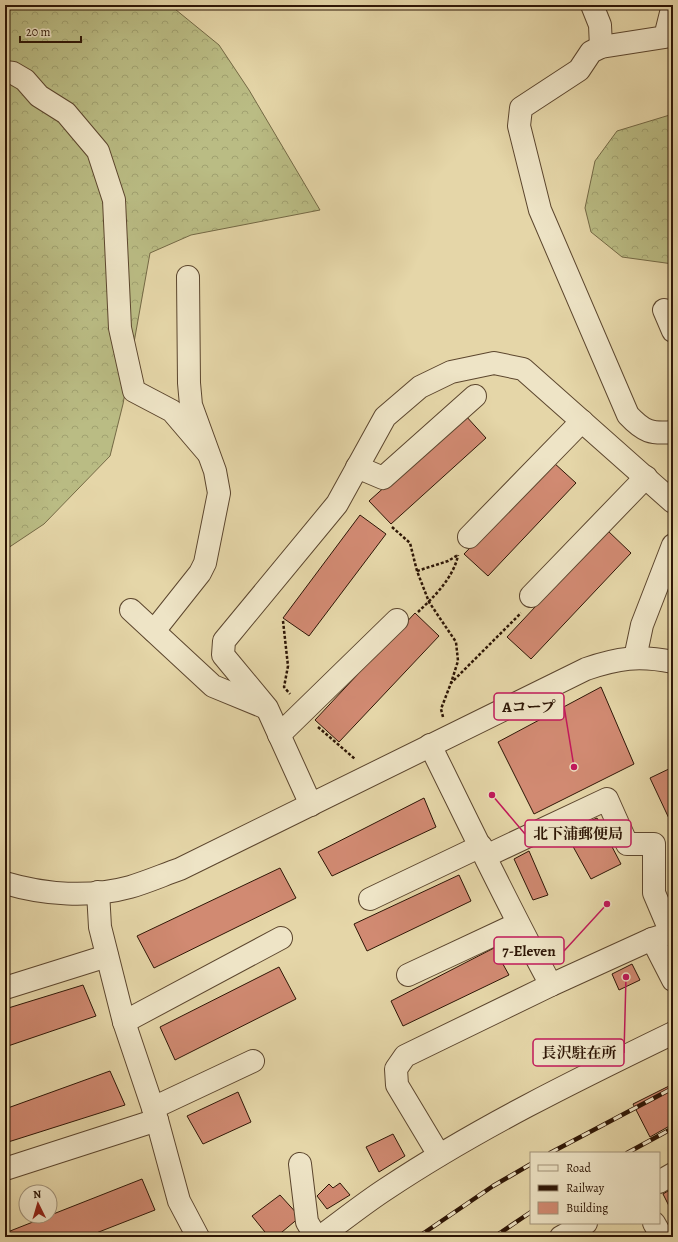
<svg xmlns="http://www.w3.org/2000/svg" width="678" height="1242" viewBox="0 0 678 1242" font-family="Alegreya,'Noto Serif JP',serif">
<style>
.forest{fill:url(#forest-crowns);stroke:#746945}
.building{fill:#d18a72;stroke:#2e1606}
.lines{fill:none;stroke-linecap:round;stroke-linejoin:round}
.minor-casing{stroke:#5c462e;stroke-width:24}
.path{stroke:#2e1606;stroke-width:2.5;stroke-dasharray:3 2;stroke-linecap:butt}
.minor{stroke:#eee4c6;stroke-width:22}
.rail-casing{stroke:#2e1606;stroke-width:4.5}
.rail{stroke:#eee4c6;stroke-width:3;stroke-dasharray:9;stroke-linecap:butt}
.leader{fill:none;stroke:#c2185b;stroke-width:1.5}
.callout-dot{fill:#c2185b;stroke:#eee4c6;stroke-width:1.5}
.callout{fill:#eee4c6;stroke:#c2185b;stroke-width:1.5}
.callout-label{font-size:15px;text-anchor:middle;font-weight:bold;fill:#2e1606}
</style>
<defs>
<pattern id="forest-crowns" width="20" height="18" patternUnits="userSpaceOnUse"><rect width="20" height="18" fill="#babc84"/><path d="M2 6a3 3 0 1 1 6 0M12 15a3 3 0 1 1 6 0" fill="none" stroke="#a0a170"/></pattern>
</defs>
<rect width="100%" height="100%" fill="#e5d6a8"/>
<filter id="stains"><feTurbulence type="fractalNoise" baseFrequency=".005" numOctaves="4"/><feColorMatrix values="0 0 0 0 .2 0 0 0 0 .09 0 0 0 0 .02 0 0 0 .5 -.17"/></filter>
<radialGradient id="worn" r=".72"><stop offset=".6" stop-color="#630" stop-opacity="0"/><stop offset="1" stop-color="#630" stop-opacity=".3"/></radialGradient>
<!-- forest -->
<g class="forest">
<polygon points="5,5 170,5 219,45 249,90 320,210 191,235 150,253 123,404 110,456 44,524 5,550"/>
<polygon points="673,114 673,264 622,257 591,232 585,208 595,161 617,131"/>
</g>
<!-- building -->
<g class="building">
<polygon points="465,415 486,438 391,524 369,501"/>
<polygon points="553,462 576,483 488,576 464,554"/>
<polygon points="360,515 386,534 309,636 283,618"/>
<polygon points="607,530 631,553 531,659 507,637"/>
<polygon points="415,613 439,636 339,742 315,720"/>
<polygon points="601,687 634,764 534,814 498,742"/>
<polygon points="673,767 673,827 650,778"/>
<polygon points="424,798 436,827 332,876 318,852"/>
<polygon points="597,818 621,864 591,879 565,832"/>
<polygon points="529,851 548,895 533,900 514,859"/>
<polygon points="280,868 296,898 154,968 137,936"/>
<polygon points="459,875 471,901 367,951 354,924"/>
<polygon points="494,948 509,975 403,1026 391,1001"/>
<polygon points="632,964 640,980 619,990 612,974"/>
<polygon points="279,967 296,999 175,1060 160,1027"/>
<polygon points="83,985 96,1016 5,1047 5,1009"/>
<polygon points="110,1071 125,1105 5,1143 5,1109"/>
<polygon points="673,1084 673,1124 650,1137 633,1104"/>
<polygon points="238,1092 251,1122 203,1144 187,1116"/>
<polygon points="393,1134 405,1156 379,1172 366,1147"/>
<polygon points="142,1179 155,1210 86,1237 5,1237 5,1233"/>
<polygon points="340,1183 350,1195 327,1209 317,1196 329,1184 333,1188"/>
<polygon points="673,1188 673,1211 672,1212 663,1194"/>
<polygon points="280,1195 300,1217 276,1237 269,1237 252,1216"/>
</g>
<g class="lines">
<defs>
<g id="minor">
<polyline points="592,5 600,25 601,47"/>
<path d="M673 5 665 37 601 47 591 52 579 70 521 108 519 126 540 210 628 415C644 432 651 434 673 432"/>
<polyline points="5,72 13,73 25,80 39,96 66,113 98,151 114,200 120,328 134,391 172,411 207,452"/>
<polyline points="664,310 673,331"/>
<polyline points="357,467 383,478 475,396"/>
<polyline points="469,537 582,421"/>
<polyline points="531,596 646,477"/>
<polyline points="131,610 213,686 264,707"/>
<polyline points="154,631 200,573 205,563 219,493 215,471 191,405 189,383 188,277"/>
<polyline points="635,658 642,625 673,545"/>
<polyline points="279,735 397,620"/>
<path d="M430 745C470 826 508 906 551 985"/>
<polyline points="311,805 267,708 223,655 224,641 337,504 385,417 420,387 451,372 494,363 523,369 673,502"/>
<polyline points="486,856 607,799 627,844 654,844 654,893 671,933 652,939"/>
<path d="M5 883C45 895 90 898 130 887 147 882 163 875 180 869L586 669C618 658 639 655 673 662"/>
<polyline points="98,892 100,927 124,1022 157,1120 179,1201 198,1237"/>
<polyline points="370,899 481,846"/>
<polyline points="408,975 517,924"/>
<polyline points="5,988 107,956"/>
<polyline points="124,1022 281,938"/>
<polyline points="153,1108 253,1061"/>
<polyline points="439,1155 397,1085 396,1069 405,1056 551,985 652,939 673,980"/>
<polyline points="300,1164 307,1222 316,1237"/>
<polyline points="5,1169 157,1120"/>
<polyline points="659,1182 673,1174"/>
<polyline points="654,1223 662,1237"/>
<path d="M320 1237C342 1221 363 1204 386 1189 476 1129 576 1080 673 1033"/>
<polyline points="561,1237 586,1223"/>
</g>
</defs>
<!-- minor casing -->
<use href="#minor" class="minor-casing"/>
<!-- path -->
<g class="path">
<polyline points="392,527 410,543 417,571 429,602 456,642 458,661 451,683"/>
<polyline points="417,571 448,561 458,555"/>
<path d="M418 612C434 597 454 577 458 555"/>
<polyline points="283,621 288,666 284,687 290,694"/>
<polyline points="443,717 441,709 451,683 521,613"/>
<polyline points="318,727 355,759"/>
</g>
<!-- minor -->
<use href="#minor" class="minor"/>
<defs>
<g id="rail">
<polyline points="550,1153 673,1088"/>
<polyline points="627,1153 673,1128"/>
<polyline points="418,1237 493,1186 531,1164"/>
<polyline points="494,1237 531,1212"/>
</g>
</defs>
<!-- rail casing -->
<use href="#rail" class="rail-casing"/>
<!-- rail -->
<use href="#rail" class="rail"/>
</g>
<!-- callouts -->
<path class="leader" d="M574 767L564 706M492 795L525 834M607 904L564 951M626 977L624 1053"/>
<g class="callout-dot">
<circle cx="574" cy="767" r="4"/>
<circle cx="492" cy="795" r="4"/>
<circle cx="607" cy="904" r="4"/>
<circle cx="626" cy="977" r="4"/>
</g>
<g class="callout">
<rect x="494" y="693" width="70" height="27" rx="4"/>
<rect x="525" y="820" width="106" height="27" rx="4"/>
<rect x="494" y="937" width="70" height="27" rx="4"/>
<rect x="533" y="1039" width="91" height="27" rx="4"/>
</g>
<g class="callout-label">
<text x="529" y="712">Aコープ</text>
<text x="578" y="839">北下浦郵便局</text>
<text x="529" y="956">7-Eleven</text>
<text x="579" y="1058">長沢駐在所</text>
</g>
<!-- margin -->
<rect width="678" height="1242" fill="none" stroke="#e5d6a8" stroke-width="20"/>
<rect x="6" y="6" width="666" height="1230" fill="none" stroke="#2e1606" stroke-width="2"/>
<rect x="10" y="10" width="658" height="1222" fill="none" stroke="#2e1606"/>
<!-- legend -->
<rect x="530" y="1152" width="130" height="72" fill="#eee4c6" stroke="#a19279"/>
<rect x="538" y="1165" width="20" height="6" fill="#eee4c6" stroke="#a19279"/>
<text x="566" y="1172" font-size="12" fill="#2e1606">Road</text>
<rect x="538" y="1185" width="20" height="6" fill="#2e1606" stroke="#a19279"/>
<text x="566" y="1192" font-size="12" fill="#2e1606">Railway</text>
<rect x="538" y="1202" width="20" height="12" fill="#d18a72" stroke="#a19279"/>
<text x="566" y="1212" font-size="12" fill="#2e1606">Building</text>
<!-- north arrow -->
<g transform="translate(38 1204) rotate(355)"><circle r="19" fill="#eee4c6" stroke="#a19279"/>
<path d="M0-3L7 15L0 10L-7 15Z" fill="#8f2418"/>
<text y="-6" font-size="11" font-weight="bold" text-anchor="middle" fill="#2e1606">N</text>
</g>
<!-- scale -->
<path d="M20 36v6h61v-6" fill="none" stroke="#2e1606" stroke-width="2"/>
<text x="26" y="36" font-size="12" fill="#2e1606" stroke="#eee4c6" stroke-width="3" paint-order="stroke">20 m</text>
<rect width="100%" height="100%" filter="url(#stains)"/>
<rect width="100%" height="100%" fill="url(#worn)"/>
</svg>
